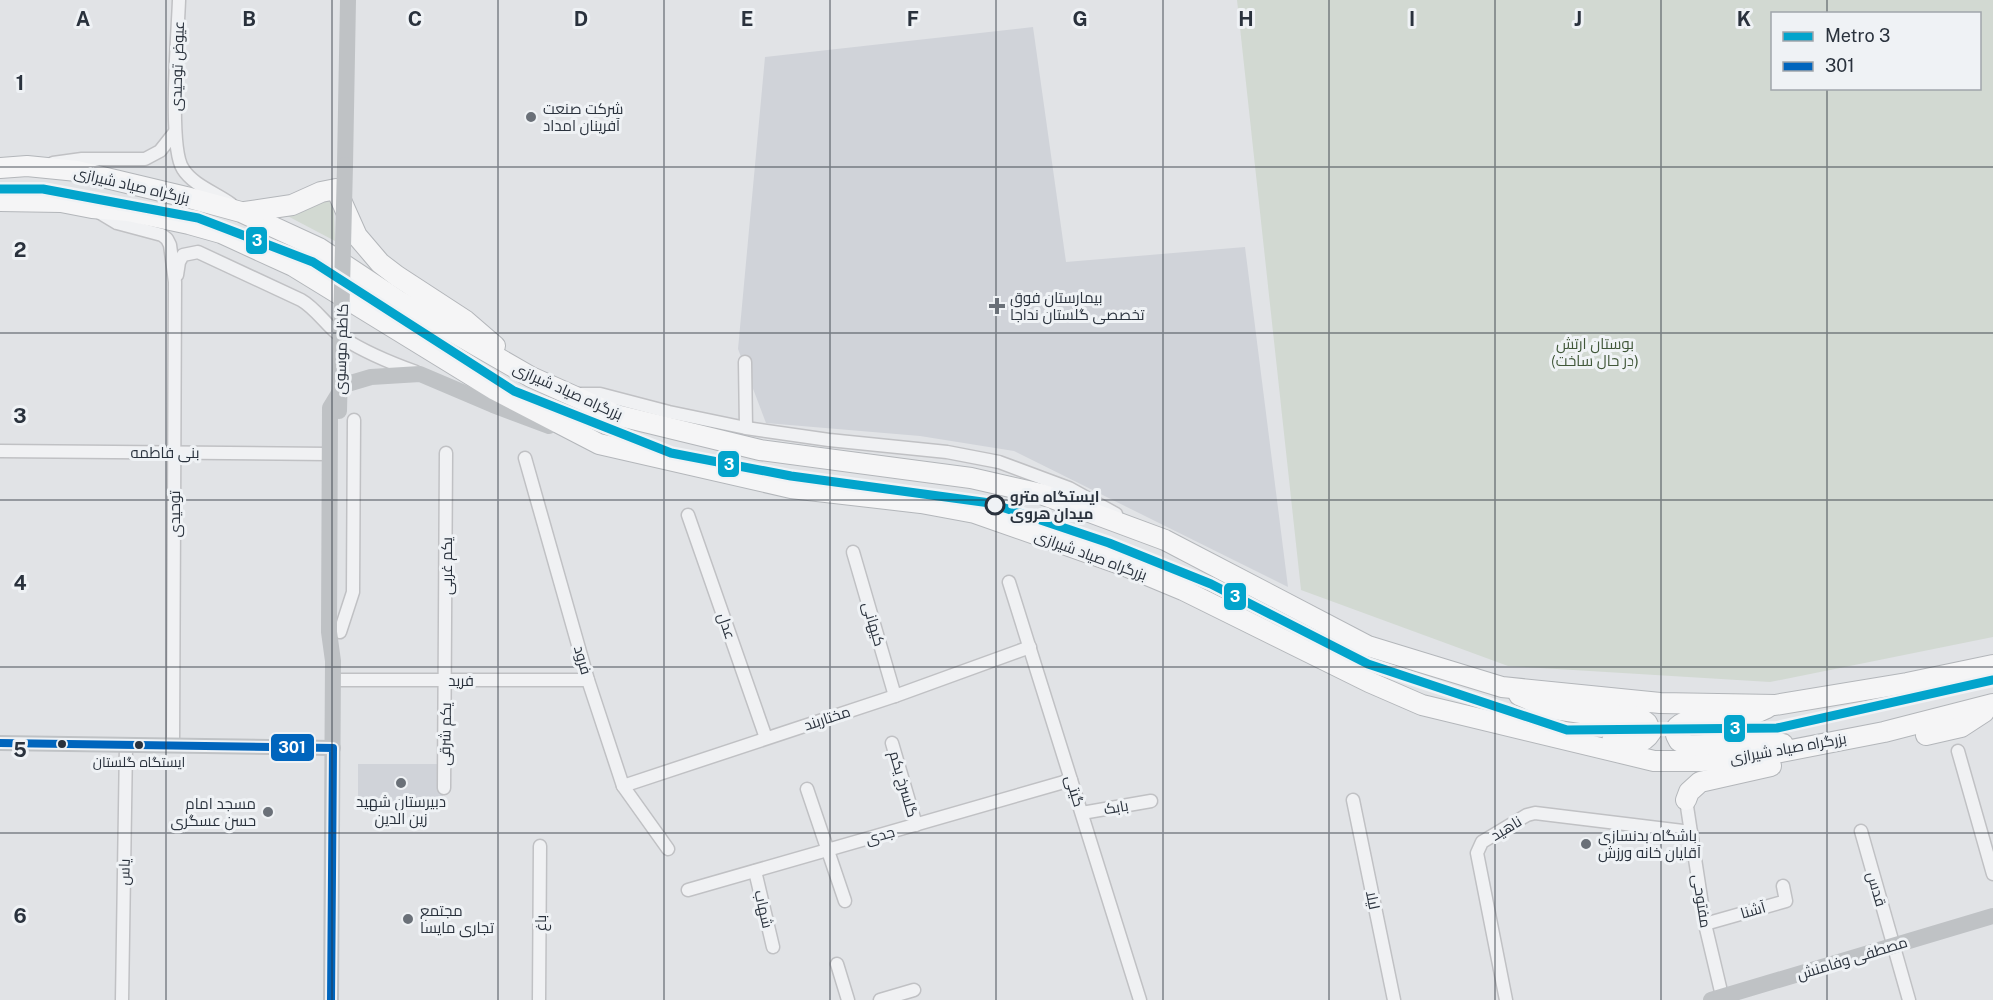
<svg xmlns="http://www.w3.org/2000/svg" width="1993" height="1000" viewBox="0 0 1993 1000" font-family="'Public Sans',Cairo,sans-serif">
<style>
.built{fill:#d0d3d9}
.green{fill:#d2d9d2;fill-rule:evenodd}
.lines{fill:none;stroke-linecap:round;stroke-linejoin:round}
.minor-casing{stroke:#c0c1c4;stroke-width:15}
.trunk-casing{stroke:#b3b6ba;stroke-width:22}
.minor{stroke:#f0f1f3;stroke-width:12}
.secondary{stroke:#bfc2c5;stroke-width:16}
.trunk{stroke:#f5f5f6;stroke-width:20}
.secondary-bridge{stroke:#bfc2c5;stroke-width:16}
.bus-1-casing{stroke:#eff2f5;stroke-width:12}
.bus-1{stroke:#0065bd;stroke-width:8}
.metro-1-casing{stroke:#eff2f5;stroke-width:14}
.metro-1{stroke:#02a4cc;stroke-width:9}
.grid{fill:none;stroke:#2a323d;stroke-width:1.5;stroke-opacity:0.55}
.poi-dot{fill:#6a7078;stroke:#eff2f5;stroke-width:2}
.stop-dot{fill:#eff2f5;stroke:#2a323d;stroke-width:3}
.bus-dot{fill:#2a323d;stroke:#eff2f5;stroke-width:2}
.labels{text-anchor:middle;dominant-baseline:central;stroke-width:6;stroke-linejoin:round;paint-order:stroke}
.bus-label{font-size:14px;fill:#2a323d;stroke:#eff2f5}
.street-label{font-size:15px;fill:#2a323d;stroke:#eff2f5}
.poi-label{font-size:15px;fill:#2a323d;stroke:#eff2f5;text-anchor:start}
.park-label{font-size:15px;fill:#405739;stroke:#eff2f5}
.stop-label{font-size:15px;font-weight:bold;fill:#2a323d;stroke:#eff2f5;text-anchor:start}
.grid-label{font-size:20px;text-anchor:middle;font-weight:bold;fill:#2a323d;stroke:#eff2f5;stroke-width:6;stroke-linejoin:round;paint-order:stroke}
.line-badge{stroke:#eff2f5;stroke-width:2}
.badge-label{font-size:16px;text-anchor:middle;font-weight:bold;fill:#fff}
</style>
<rect width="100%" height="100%" fill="#e1e3e6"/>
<!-- built -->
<g class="built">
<polygon points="1033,27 1066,262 1245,247 1288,587 1014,451 920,436 766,423 738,349 765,57"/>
<rect x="358" y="764" width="85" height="38"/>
</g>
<!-- green -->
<g class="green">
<path d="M1237 0H1993V637L1770 682 1508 666 1301 590ZM1772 14H1980V88H1772Z"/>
<polygon points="330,199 334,212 335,241 278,211"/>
</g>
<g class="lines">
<defs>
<g id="minor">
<path d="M179 0C178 32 168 147 183 169 193 185 216 193 231 204"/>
<polyline points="53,163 82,159 145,159 160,151 175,132"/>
<polyline points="97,211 117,223 162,235 167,239 170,245 175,282 173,745"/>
<path d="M177 275 179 262 183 255 198 252 301 300C317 309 327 327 343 338 366 353 391 363 416 372"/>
<polyline points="745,362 746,428"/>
<polyline points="578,394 600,394 669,412 746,428 829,440 947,452 999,462 1069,488 1116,514"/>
<polyline points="0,451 329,454"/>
<polyline points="525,458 588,680 623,786 668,849"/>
<polyline points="688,515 766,738"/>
<polyline points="853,552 895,696"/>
<polyline points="1009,582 1140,1000"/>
<polyline points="340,632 353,592 354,420"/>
<polyline points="333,680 588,680"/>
<polyline points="892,743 916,825"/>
<polyline points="1958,751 1993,874"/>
<polyline points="623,786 895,696 1030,647"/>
<polyline points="444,788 446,453"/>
<polyline points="807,789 845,901"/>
<polyline points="1353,800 1394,1000"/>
<polyline points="1686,800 1705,924 1723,1000"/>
<polyline points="1082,813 1151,801"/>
<polyline points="1861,831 1909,1000"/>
<polyline points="755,871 773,947"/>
<polyline points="688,890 1071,780"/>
<polyline points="1705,924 1786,901 1783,886"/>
<polyline points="837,964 848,1000"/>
<polyline points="122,1000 126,745"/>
<polyline points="539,1000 540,846"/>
<polyline points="880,1000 914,990"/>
<polyline points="1506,1000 1477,853 1482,842 1527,815 1535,813 1691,832"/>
</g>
<g id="trunk">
<polyline points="0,168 27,166 77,171 186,197 241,212 319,248 399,301 531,377 616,415 760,450 971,478 1041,494 1165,540 1368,646 1502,687 1660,703 1775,705 1907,683 1993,665"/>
<polyline points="0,201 61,202 92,208 128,211 189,224 221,233 293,266 495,390 599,444 791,488 921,503 975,513 1123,565 1183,590 1369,682 1422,705 1654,761 1701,761 1750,758 1884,732 1993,704"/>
<polyline points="245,212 292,205 321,192 336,189 357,236 380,263 397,276 466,321 495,346"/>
<path d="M1519 695 1548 708 1588 714 1639 717 1647 723 1651 732C1642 747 1628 743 1612 741"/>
<path d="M1767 708C1757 712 1745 719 1734 719 1716 721 1692 714 1677 727L1676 735 1679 741 1689 746 1753 742 1783 744"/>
<polyline points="1926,735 1961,727 1984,712"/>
<polyline points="1686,800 1689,792 1700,782 1771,766"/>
</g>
</defs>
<!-- minor casing -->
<use href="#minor" class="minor-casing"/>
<!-- trunk casing -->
<use href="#trunk" class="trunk-casing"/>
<!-- minor -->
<use href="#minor" class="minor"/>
<!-- secondary -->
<g class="secondary">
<polyline points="345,165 348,0"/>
<polyline points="0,743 333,748"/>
<polyline points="331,1000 333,661 329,632 330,408 344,385 371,377 420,374 493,405 549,426"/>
<polyline points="1711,1000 1993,916"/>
</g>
<!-- trunk -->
<use href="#trunk" class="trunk"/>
<!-- secondary-bridge -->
<polyline class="secondary-bridge" points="339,411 345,165"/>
<defs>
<polyline id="bus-1" points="0,743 333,748 331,1000"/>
</defs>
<!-- bus-1 casing -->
<use href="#bus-1" class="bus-1-casing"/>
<!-- bus-1 -->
<use href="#bus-1" class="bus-1"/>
<defs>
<polyline id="metro-1" points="0,189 43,189 198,218 313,262 514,391 671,453 791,476 990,503 1109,543 1211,584 1368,664 1567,730 1777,728 1993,680"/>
</defs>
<!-- metro-1 casing -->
<use href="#metro-1" class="metro-1-casing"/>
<!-- metro-1 -->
<use href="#metro-1" class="metro-1"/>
</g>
<!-- grid -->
<path class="grid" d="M166 0V1000M332 0V1000M498 0V1000M664 0V1000M830 0V1000M996 0V1000M1163 0V1000M1329 0V1000M1495 0V1000M1661 0V1000M1827 0V14M1827 88V1000M0 167H1993M0 333H1993M0 500H1993M0 667H1993M0 833H1993"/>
<!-- markers -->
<g class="poi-dot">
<circle cx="531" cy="117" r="6"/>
<path d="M994 297h6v6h6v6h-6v6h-6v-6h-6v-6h6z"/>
<circle cx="401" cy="783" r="6"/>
<circle cx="268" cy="812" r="6"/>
<circle cx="1586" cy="844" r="6"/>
<circle cx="408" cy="919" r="6"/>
</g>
<circle class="stop-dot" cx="995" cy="505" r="9"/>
<g class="bus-dot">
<circle cx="62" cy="744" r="5"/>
<circle cx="139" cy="745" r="5"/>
</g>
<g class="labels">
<!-- bus labels -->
<g class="bus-label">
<text x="139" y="762">ایستگاه گلستان</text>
</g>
<!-- street labels -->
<g class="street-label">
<text transform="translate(177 66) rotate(-88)">عیوض توحیدی</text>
<text transform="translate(132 185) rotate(13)">بزرگراه صیاد شیرازی</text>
<text transform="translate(341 349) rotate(-88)">کاظم موسوی</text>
<text transform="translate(568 391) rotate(24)">بزرگراه صیاد شیرازی</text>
<text x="165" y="452">بنی فاطمه</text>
<text transform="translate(174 514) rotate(-90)">توحیدی</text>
<text transform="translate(1091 555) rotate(20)">بزرگراه صیاد شیرازی</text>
<text transform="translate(446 566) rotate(-90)">یکم غربی</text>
<text transform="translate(874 624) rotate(74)">کیهانی</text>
<text transform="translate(727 626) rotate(71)">عدل</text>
<text transform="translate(583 660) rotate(74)">فرود</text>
<text x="461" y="680">فرید</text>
<text transform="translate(827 718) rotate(-18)">مختاربند</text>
<text transform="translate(445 734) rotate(-89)">یکم شرقی</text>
<text transform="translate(1788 748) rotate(-10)">بزرگراه صیاد شیرازی</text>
<text transform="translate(904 784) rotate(74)">گلسرخ یکم</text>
<text transform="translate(1075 791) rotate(73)">گیتی</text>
<text transform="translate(1116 807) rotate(-10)">بابک</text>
<text transform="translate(1506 828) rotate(-31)">ناهید</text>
<text transform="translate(880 835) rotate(-16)">جدی</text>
<text transform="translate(124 872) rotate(-89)">یاس</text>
<text transform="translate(1877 889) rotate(74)">قدس</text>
<text transform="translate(1373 900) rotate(78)">لیلا</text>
<text transform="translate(1702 901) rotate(81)">مفتوحی</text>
<text transform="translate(764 909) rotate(77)">شهاب</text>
<text transform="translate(1753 910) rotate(-16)">آشنا</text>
<text transform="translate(540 923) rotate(-90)">باغ</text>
<text transform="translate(1852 958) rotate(-17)">مصطفی وفامنش</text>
</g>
<!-- poi labels -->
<g class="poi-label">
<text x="543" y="108">شرکت صنعت<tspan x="543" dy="17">آفرینان امداد</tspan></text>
<text x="1010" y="297">بیمارستان فوق<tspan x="1010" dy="17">تخصصی گلستان نداجا</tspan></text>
<text x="401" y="801" text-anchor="middle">دبیرستان شهید<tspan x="401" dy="17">زین الدین</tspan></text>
<text x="256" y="803" text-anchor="end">مسجد امام<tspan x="256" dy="17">حسن عسگری</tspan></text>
<text x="1598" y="835">باشگاه بدنسازی<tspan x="1598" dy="17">آقایان خانه ورزش</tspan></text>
<text x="420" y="910">مجتمع<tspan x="420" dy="17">تجاری مايسا</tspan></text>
</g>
<!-- park labels -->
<g class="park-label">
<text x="1595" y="343">بوستان ارتش<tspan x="1595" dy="17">(در حال ساخت)</tspan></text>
</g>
<!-- stop labels -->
<g class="stop-label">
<text x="1010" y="496">ایستگاه مترو<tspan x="1010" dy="17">میدان هروی</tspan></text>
</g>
</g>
<g class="grid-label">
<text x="83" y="26">A</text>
<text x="249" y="26">B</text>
<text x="415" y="26">C</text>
<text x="581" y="26">D</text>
<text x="747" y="26">E</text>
<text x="913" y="26">F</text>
<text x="1080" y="26">G</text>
<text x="1246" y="26">H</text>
<text x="1412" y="26">I</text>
<text x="1578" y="26">J</text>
<text x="1744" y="26">K</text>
<text x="20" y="90">1</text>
<text x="20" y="257">2</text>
<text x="20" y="423">3</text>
<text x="20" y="590">4</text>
<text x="20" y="757">5</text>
<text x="20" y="923">6</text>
</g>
<g class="line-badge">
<rect x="245" y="226" width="23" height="29" rx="6" fill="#02a4cc"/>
<rect x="717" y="450" width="23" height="28" rx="6" fill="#02a4cc"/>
<rect x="1223" y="582" width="24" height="29" rx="6" fill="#02a4cc"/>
<rect x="1723" y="714" width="23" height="29" rx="6" fill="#02a4cc"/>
<rect x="270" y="733" width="45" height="29" rx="6" fill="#0065bd"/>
</g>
<g class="badge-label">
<text x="257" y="246">3</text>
<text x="729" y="470">3</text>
<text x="1235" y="602">3</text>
<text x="1735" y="734">3</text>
<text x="292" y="753">301</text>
</g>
<!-- legend -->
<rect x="1771" y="12" width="210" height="78" fill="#eff2f5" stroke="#a0a5ab" stroke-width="1.5"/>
<rect x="1783" y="32" width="30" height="9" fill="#02a4cc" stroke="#a0a5ab" stroke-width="1.5"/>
<text x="1825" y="42" font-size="18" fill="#2a323d">Metro 3</text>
<rect x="1783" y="62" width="30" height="9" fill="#0065bd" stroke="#a0a5ab" stroke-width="1.5"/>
<text x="1825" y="72" font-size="18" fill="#2a323d">301</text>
</svg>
